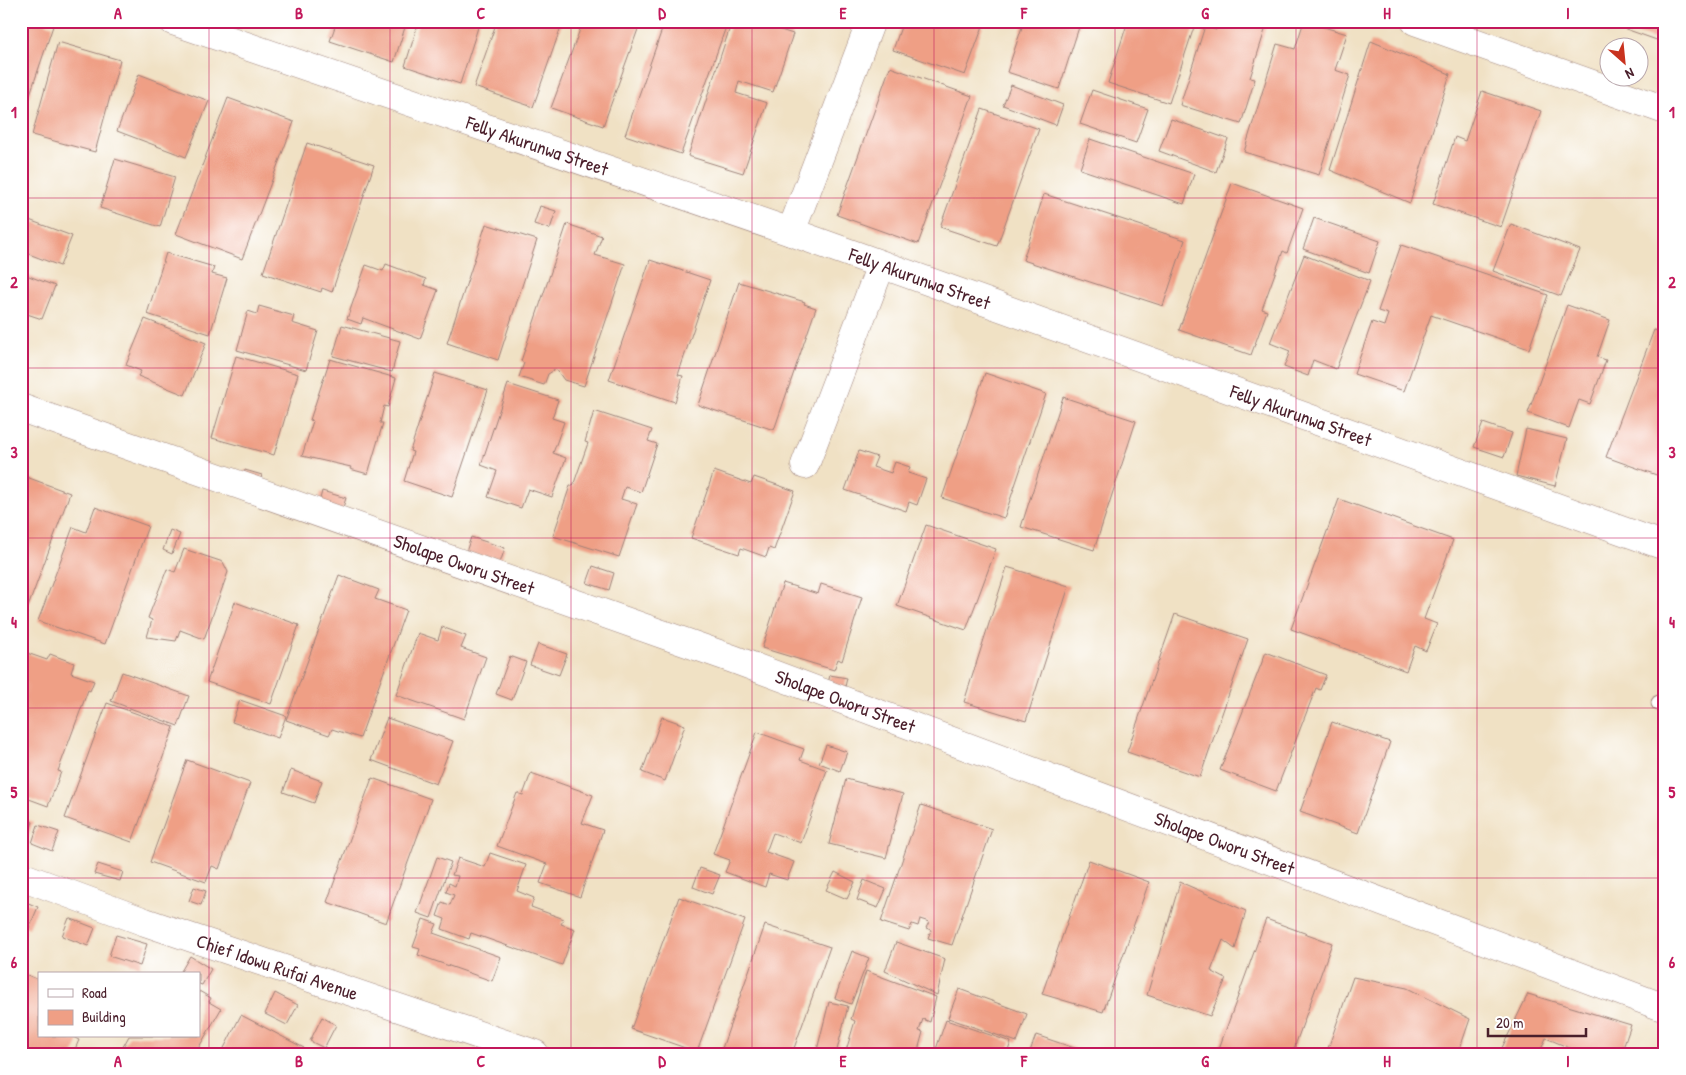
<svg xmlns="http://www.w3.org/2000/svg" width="1686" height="1075" viewBox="0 0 1686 1075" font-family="'Patrick Hand',sans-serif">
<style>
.building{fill:#ef9f85}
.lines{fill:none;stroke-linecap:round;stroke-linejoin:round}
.lane-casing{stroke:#9d8078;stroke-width:17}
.street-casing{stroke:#9d8078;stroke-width:29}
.lane{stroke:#fff;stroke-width:15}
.street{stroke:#fff;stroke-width:28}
.grid{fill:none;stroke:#c2185b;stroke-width:1;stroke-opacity:0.55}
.labels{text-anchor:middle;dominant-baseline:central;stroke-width:4;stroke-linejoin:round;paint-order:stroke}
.street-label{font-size:19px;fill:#4a1f2b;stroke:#fff}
.neatline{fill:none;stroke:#c2185b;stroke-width:2}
.grid-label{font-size:16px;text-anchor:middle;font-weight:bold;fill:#c2185b}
</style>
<rect width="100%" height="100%" fill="#fff"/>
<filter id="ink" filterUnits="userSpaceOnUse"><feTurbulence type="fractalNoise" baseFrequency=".02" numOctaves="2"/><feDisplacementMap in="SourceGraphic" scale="10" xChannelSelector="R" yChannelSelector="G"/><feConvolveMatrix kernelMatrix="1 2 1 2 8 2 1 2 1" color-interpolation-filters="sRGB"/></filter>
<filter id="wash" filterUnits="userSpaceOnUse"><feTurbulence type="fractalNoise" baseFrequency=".0096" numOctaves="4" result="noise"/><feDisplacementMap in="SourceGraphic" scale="20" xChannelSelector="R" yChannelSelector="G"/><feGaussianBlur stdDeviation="1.12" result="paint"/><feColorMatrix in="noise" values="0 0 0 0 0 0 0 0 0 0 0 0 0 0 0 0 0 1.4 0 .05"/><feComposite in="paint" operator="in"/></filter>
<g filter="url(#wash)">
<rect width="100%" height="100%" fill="#f0e1c4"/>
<g id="blocks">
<!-- building -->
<g class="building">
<polygon points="21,21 38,21 53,26 22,118"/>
<polygon points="337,21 407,21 394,62 330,41"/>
<polygon points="419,21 480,21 460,84 405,66"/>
<polygon points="497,21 563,21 533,107 474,87"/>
<polygon points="583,21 641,21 603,126 551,108"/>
<polygon points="665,21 728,21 681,154 625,135"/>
<polygon points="732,21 753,21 793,34 773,92 739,81 736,93 767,103 743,173 688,156"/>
<polygon points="903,21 969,21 983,26 965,75 893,50"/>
<polygon points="1024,21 1081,21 1059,89 1007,72"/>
<polygon points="1128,21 1196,21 1169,103 1108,83"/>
<polygon points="1219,21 1245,21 1266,27 1250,78 1255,79 1241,124 1180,105 1205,26 1216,30"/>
<polygon points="1304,21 1347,34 1335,70 1350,75 1319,175 1244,152 1277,44 1295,49"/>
<polygon points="1625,21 1665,21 1665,43 1623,28"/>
<polygon points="1371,41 1450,74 1410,203 1330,170"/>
<polygon points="58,42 120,60 95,152 32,135"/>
<polygon points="890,67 972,96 918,244 837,215"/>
<polygon points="139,74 209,101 186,157 117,131"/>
<polygon points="1011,85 1063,105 1056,125 1003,105"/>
<polygon points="1092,90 1148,109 1136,143 1080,124"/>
<polygon points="1482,91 1541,111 1501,227 1433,204 1455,137 1465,141"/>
<polygon points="228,98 294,122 242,259 176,234"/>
<polygon points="982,109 1039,129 997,246 940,227"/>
<polygon points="1171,119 1228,139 1216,172 1159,151"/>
<polygon points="1090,139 1194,174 1184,204 1080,169"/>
<polygon points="307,143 374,165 332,292 322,288 321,292 263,273"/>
<polygon points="115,159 175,177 160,227 100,208"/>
<polygon points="1232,183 1303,208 1287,253 1283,251 1262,309 1267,311 1251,355 1179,330"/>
<polygon points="1044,194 1185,240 1163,306 1023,260"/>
<polygon points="540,206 556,211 550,229 534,224"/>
<polygon points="21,217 72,236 60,266 21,251"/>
<polygon points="1314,218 1380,241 1369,273 1303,249"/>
<polygon points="486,224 537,240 498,360 447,343"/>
<polygon points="567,224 602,236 595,255 625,264 584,386 564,380 556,369 548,374 544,385 519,377 524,363 521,361"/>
<polygon points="1511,224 1580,250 1561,296 1493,271"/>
<polygon points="1401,245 1548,295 1529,349 1431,315 1404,391 1354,374 1372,322 1384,326 1388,314 1378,311"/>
<polygon points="166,253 214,267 212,274 227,278 210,334 147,314"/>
<polygon points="1304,255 1370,281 1336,369 1313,360 1308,376 1284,367 1290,351 1270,343"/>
<polygon points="650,260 710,280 678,375 683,376 675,402 609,380"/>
<polygon points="386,264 426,279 424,285 438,290 420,339 363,318 361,324 347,319 366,265 383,271"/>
<polygon points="21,273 55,286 42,319 21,312"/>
<polygon points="739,282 805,302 804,304 816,308 774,430 698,405"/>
<polygon points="1567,305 1610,320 1597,357 1606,360 1590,404 1579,400 1569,428 1528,413"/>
<polygon points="259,306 294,316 292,323 318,331 306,370 237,350 248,311 257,314"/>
<polygon points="145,319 206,343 185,395 138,376 141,371 126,365"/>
<polygon points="342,325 400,341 392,372 333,356"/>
<polygon points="1654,330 1665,334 1665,478 1606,457"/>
<polygon points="236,356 298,374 274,455 212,438"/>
<polygon points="330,359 396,378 388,407 384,406 380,423 383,423 368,474 350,469 351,467 302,456 313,421 310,420"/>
<polygon points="435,373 488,390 452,497 404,481 413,452 410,451"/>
<polygon points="985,373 1046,394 1004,518 942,498"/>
<polygon points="508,384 558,400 552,418 564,422 553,453 566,458 552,497 528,489 521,508 488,497 497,471 481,465"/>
<polygon points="1063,397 1136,421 1094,550 1021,527"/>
<polygon points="594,411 652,430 648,441 657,444 641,492 625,487 621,499 637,504 619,557 553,536 570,486 573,486 588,443 585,442"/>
<polygon points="1483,423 1512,433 1504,457 1474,447"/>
<polygon points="1526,429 1567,439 1555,486 1516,476"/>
<polygon points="859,451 877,457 873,467 891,473 895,462 910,467 908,473 926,479 917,505 909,502 906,511 845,490"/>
<polygon points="245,470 262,475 259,485 242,480"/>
<polygon points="714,471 751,484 754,477 795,491 774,550 769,548 766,557 741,548 739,554 691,538"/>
<polygon points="21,475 70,493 28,607 21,605"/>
<polygon points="322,491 346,498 341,514 318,507"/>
<polygon points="1339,499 1453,540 1424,619 1437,624 1426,651 1415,646 1406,671 1291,629"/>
<polygon points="95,507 148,526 105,644 38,621 73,527 86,532"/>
<polygon points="926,525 996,549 966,630 897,606"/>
<polygon points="170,530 180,534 172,554 163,550"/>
<polygon points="471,537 505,548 500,563 466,552"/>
<polygon points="184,549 223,562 228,572 204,639 180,630 176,641 147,637 152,620 148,618 167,569 175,572"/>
<polygon points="593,566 614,573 609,590 587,583"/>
<polygon points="1007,567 1069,586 1026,721 964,702"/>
<polygon points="339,575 379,590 375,599 406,610 360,738 332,729 329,735 286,720"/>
<polygon points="783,583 818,594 821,584 862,597 842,661 838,659 834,670 762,648"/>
<polygon points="235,602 299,625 271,704 207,682"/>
<polygon points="21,610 27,613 21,628"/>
<polygon points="1175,614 1248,639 1200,777 1127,752"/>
<polygon points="442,627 466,636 461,648 486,657 464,719 396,695 418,633 438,640"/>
<polygon points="538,644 567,654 559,675 530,665"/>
<polygon points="1266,652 1326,675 1320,690 1316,688 1276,791 1220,770"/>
<polygon points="27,653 47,660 50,654 74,663 71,673 94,681 90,691 88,690 58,771 61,772 48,806 21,796 21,670"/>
<polygon points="510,656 526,662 512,700 496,694"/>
<polygon points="122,672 189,696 178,726 111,701"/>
<polygon points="830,675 847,678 844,691 827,688"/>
<polygon points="240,700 286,716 278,738 232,722"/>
<polygon points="107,703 174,727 132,842 65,818"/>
<polygon points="662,717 685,725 665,781 642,772"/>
<polygon points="387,718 453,741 436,784 371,760"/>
<polygon points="1332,722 1390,742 1358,833 1300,812"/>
<polygon points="757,732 804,749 800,760 827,770 801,843 773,833 766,852 794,862 787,880 769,874 765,887 725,872 730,860 713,854"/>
<polygon points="826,745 847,752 840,771 819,763"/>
<polygon points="187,760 250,783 219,869 212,866 206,882 150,862"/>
<polygon points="291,770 322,781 314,803 283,792"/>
<polygon points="531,773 593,795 582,823 603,830 580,897 540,883 547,864 497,846 517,793 523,795"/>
<polygon points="372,778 431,799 386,923 327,902"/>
<polygon points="846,779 903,794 886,858 829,844"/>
<polygon points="921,805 992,829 952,945 928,938 931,930 926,928 929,922 920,919 918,926 912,924 909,931 881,922"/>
<polygon points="21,817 33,822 27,839 21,837"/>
<polygon points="38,825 59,832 52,851 32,843"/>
<polygon points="490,853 526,865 517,891 534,898 531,907 564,919 561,924 575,929 562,965 471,933 469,939 442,929 445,919 437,916 442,902 450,905 454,895 446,892 449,883 455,886 458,876 452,875 458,858 485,867"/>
<polygon points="437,857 451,862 431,918 417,913"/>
<polygon points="1089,860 1149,882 1103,1012 1042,994"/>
<polygon points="98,864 123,872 120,881 94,874"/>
<polygon points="700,868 720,875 712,894 693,887"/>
<polygon points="835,872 855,882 847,899 826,890"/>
<polygon points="864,880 886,889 878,908 857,900"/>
<polygon points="1180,882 1246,911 1235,949 1223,940 1211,971 1226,979 1210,1016 1147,995"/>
<polygon points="194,887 206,891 201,905 189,901"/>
<polygon points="679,897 745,920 697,1052 631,1029"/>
<polygon points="21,900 38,907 29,928 21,925"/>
<polygon points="69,918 95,928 88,946 62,936"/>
<polygon points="423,919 437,924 433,933 501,957 492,981 418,955 420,949 413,947"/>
<polygon points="1266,919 1332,943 1292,1054 1217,1054"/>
<polygon points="765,925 830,947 792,1054 720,1054"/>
<polygon points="21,929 26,931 21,942"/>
<polygon points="116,935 147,944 140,966 109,956"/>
<polygon points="896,942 945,959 937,995 885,971"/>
<polygon points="852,951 869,958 851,1004 835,998"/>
<polygon points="190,956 211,969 202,985 199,984 199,974 180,973"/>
<polygon points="866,971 936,997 930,1022 923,1019 919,1031 923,1032 917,1054 845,1054 855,1021 851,1019"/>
<polygon points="25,974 39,980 39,1036 71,1036 79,1040 73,1054 21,1054 21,982"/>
<polygon points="1353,977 1407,988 1470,1019 1458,1054 1326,1054"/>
<polygon points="959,989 1027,1014 1017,1042 948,1018"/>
<polygon points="199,991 211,998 209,1002 221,1009 195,1054 119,1054 129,1036 199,1036"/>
<polygon points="275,993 298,1005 287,1025 265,1014"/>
<polygon points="1528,994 1631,1025 1621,1054 1584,1054 1546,1038 1539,1054 1499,1054"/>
<polygon points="829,1002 848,1006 836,1054 816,1054"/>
<polygon points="241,1015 304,1048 300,1054 221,1054"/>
<polygon points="322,1017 336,1025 324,1048 310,1041"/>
<polygon points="946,1020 1011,1042 1007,1054 939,1054 940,1051 936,1049"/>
<polygon points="1036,1035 1089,1053 1089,1054 1029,1054"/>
</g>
</g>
</g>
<g filter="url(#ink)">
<use href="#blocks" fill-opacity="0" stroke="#9d8078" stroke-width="1"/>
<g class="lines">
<defs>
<polyline id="lane" points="1659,703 1665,706"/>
<g id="street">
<path id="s1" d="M173 21 791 232 1665 546"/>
<polyline points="1415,21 1665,110"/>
<polyline points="791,232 871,21"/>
<path id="s2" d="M21 408 733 659 1665 1008"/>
<polyline points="805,465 881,265"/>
<path id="s3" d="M21 876 145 922 535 1054"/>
</g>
</defs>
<!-- lane casing -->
<use href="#lane" class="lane-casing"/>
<!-- street casing -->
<use href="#street" class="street-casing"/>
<!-- lane -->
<use href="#lane" class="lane"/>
<!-- street -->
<use href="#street" class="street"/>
</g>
</g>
<!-- grid -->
<path class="grid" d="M209 21V1054M390 21V1054M571 21V1054M752 21V1054M934 21V1054M1115 21V1054M1296 21V1054M1477 21V1054M21 198H1665M21 368H1665M21 538H1665M21 708H1665M21 878H1665"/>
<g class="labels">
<!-- street labels -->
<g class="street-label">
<text stroke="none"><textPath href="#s1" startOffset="385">Felly Akurunwa Street</textPath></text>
<text stroke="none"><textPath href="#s1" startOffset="790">Felly Akurunwa Street</textPath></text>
<text stroke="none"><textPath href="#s1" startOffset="1195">Felly Akurunwa Street</textPath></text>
<text stroke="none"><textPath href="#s2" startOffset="470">Sholape Oworu Street</textPath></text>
<text stroke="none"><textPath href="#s2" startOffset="875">Sholape Oworu Street</textPath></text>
<text stroke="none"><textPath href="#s2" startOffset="1280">Sholape Oworu Street</textPath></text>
<text stroke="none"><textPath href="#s3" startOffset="272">Chief Idowu Rufai Avenue</textPath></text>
</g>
</g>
<!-- margin -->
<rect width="1686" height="1075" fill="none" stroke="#fff" stroke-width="55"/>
<!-- legend -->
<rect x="38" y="972" width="162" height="65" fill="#ffffff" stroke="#b7a5aa"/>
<rect x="48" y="989" width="25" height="8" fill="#ffffff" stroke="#b7a5aa"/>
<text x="82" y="998" font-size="15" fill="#4a1f2b">Road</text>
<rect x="48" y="1010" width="25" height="15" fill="#ef9f85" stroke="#b7a5aa"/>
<text x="82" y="1022" font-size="15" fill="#4a1f2b">Building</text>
<!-- north arrow -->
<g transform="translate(1624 62) rotate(153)"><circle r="24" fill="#ffffff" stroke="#b7a5aa"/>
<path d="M0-4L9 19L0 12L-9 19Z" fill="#c8321e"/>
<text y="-8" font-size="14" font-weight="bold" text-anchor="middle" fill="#4a1f2b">N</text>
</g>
<!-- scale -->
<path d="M1488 1028v8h98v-8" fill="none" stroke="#4a1f2b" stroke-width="2.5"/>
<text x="1496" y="1028" font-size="15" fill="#4a1f2b" stroke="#ffffff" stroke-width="4" paint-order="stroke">20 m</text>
<rect x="28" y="28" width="1630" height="1020" class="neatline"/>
<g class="grid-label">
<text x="118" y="19">A</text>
<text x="299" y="19">B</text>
<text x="481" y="19">C</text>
<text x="662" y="19">D</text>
<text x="843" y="19">E</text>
<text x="1024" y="19">F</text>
<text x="1205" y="19">G</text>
<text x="1387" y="19">H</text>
<text x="1568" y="19">I</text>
<text x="14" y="118">1</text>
<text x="1672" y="118">1</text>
<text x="14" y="288">2</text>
<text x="1672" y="288">2</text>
<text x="14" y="458">3</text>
<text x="1672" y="458">3</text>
<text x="14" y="628">4</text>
<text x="1672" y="628">4</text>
<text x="14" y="798">5</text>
<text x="1672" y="798">5</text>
<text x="14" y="968">6</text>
<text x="1672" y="968">6</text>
<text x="118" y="1067">A</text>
<text x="299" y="1067">B</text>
<text x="481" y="1067">C</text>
<text x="662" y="1067">D</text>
<text x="843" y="1067">E</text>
<text x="1024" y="1067">F</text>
<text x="1205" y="1067">G</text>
<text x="1387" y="1067">H</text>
<text x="1568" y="1067">I</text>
</g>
</svg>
